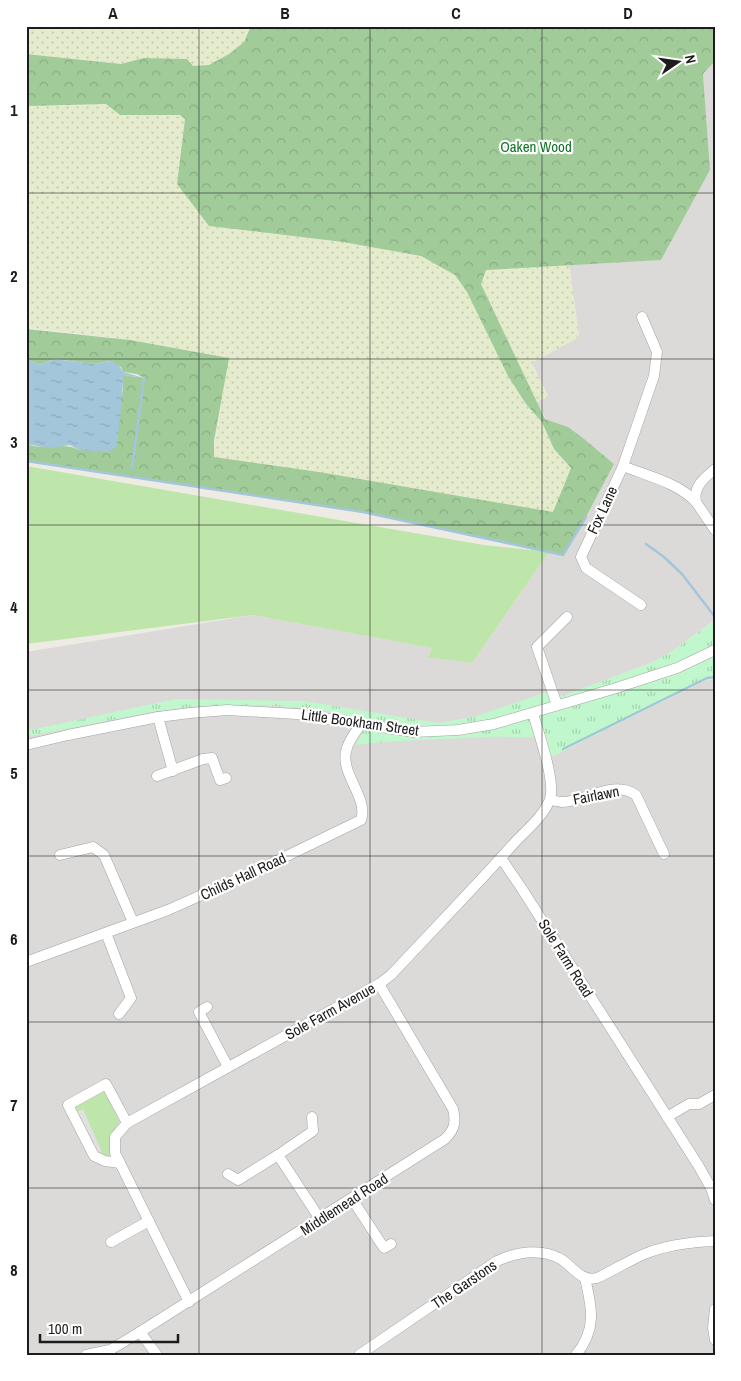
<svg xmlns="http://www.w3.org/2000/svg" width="741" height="1381" viewBox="0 0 741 1381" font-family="'Archivo Narrow',sans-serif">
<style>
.residential{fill:#dbdad9}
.farmland{fill:url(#farmland-dots)}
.grass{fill:#bfe6aa}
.forest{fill:url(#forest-crowns)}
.park{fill:url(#park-tufts)}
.parking{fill:#e0e0e0}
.water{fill:url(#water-ripples)}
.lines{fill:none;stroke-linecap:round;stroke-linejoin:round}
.stream{stroke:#a4c6da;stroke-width:2.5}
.minor-casing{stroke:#a3a3a3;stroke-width:11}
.minor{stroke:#fff;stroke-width:10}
.grid{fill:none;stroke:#1c1c1c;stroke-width:1;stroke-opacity:0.55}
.labels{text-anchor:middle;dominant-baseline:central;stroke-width:4.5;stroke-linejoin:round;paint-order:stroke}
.park-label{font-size:15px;fill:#107526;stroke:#fff}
.street-label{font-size:15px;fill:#1c1c1c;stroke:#fff}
.neatline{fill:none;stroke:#1c1c1c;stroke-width:2}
.grid-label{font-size:16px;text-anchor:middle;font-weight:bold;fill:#1c1c1c}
</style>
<defs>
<pattern id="farmland-dots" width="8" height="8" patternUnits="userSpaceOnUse" patternTransform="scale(1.25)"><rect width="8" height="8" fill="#e5ecce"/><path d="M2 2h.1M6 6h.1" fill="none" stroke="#c4cab0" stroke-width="1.8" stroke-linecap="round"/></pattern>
<pattern id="forest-crowns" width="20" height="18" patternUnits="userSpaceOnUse" patternTransform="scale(1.25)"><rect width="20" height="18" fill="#a1cb99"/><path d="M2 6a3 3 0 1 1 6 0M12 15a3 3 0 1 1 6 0" fill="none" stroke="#8aae83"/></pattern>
<pattern id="park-tufts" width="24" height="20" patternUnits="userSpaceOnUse" patternTransform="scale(1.25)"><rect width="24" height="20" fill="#c0f7cc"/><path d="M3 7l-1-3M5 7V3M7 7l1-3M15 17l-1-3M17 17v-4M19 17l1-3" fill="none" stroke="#a4d3af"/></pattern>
<pattern id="water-ripples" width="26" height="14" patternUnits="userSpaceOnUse" patternTransform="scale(1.25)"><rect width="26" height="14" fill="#a4c6da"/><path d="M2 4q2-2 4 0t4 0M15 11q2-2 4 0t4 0" fill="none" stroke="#8daaba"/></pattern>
</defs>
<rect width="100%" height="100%" fill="#edebe3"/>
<!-- residential -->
<polygon class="residential" points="715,61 715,622 713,621 671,652 651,663 571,693 538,703 551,757 704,681 715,679 715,1355 26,1355 26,652 253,615 433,648 428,656 472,663 549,552 563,555 586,517 614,464 583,438 568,427 546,419 537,402 548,396 532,363 579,337 569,264 661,260 710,170 703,74"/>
<!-- farmland -->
<g class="farmland">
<polygon points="26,26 251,26 244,42 229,54 209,65 193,66 144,58 121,64 26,54"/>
<polygon points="106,104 120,115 180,115 185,119 177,184 209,226 343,242 421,256 455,275 467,292 526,404 542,422 554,449 571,467 553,513 213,457 228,358 130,340 26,327 26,106"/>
<polygon points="569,264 579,337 532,363 548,397 537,402 481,284 485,270"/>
</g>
<!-- grass -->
<g class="grass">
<polygon points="26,466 484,545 549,552 472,663 428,657 432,648 253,615 26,644"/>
<polygon points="105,1091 119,1122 110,1138 112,1156 106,1158 101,1153 102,1152 83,1110 77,1112 74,1107"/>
</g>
<!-- forest -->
<path class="forest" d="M251 26H715V61L703 74 710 170 661 260 486 270 481 284 545 419 568 427 583 438 614 464 586 517 563 555 363 512 26 461V444C46 451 63 441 79 450L120 406 123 390V375L144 378 137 374 123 372 121 367 109 361 94 364 54 359 40 365 26 359V329L130 340 229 358 214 441V457L319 472 553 512 571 468 554 449 542 422 526 404 508 376 467 292 455 275 421 256 343 242 209 226 177 184 185 119 180 115H120L106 104 26 106V54L121 64 144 58 187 59 193 66 209 65 229 54 244 42Z"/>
<!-- park -->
<path class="park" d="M714 621 715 679 704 681 551 757 546 735C527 739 507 736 488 737 443 739 399 740 355 745L362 734V718L313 708 255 705 197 706 151 712 26 737V731L175 699 304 701 438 723 473 717 547 692 552 699 571 693 651 663 671 652Z"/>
<!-- parking -->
<polygon class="parking" points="83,1109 101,1150 95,1153 77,1112"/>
<!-- water -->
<path class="water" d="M26 359 40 365 54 359 94 364 109 361 118 364 123 372 144 378 123 375C123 399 119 422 117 446L108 452 79 450 70 445 49 448 26 444Z"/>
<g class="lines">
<!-- stream -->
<g class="stream">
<polyline points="26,461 363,512 563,555 586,517"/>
<polyline points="132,469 144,378"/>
<polyline points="646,544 664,557 682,574 715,617"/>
<polyline points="563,749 707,678 715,677"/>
</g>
<defs>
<g id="minor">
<polyline points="623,466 654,376 657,352 642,317"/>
<path d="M715 469C704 478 693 487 696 502L715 530"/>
<path d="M641 605 586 568 581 557 623 466C647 476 677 482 696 502"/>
<polyline points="557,705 537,647 567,617"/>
<polyline points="158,717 173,771"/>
<polyline points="26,745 68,735 158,717 190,713 227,710 297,714 413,732 458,730 494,724 613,689 677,668 715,650"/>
<polyline points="157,776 203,759 212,758 220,780 226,778"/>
<path d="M550 800C554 800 558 802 562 802 587 802 612 779 636 795L664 854"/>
<polyline points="60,855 93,847 104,855 133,922"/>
<polyline points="501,858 522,889 698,1165 711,1188 715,1200"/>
<polyline points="106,933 131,998 119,1014"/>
<path d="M26 962 168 910 260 869 361 820C369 796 338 773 347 748 349 740 356 732 360 725"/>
<polyline points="207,1007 199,1012 228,1067"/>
<polyline points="312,1117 313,1131 278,1155 320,1219"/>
<polyline points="667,1117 689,1104 699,1104 715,1095"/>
<polyline points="120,1163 105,1161 94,1156 68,1105 106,1084 127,1123"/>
<polyline points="228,1174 238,1180 278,1155"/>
<polyline points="352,1199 384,1248 391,1244"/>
<polyline points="111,1242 149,1221"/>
<path d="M189 1302 115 1153V1137L127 1123 379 984 391 975C433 930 476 886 517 840 528 829 545 814 550 799 556 781 538 732 533 713"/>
<polyline points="715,1309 713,1328 715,1340"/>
<polyline points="140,1332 157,1355"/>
<path d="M86 1355 110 1350 140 1332 445 1139C455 1129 456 1122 453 1109L379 984"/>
<path d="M359 1355 497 1261C517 1252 540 1248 561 1259 573 1267 581 1282 597 1278 612 1271 627 1262 642 1255 665 1245 690 1242 715 1241"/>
<path d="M576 1355C597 1329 592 1308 585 1278"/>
</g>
</defs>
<!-- minor casing -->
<use href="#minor" class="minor-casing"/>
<!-- minor -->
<use href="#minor" class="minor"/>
</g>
<!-- grid -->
<path class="grid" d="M199 26V1355M370 26V1355M542 26V1355M26 193H715M26 359H715M26 525H715M26 690H715M26 856H715M26 1022H715M26 1188H715"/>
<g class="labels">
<!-- park labels -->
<g class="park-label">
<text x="536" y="146">Oaken Wood</text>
</g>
<!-- street labels -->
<g class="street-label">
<text transform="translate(602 510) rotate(-65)">Fox Lane</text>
<text transform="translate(360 722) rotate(8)">Little Bookham Street</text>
<text transform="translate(596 795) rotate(-11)">Fairlawn</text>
<text transform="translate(243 876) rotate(-25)">Childs Hall Road</text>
<text transform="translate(566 958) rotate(58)">Sole Farm Road</text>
<text transform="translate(330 1011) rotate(-29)">Sole Farm Avenue</text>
<text transform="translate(344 1204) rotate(-33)">Middlemead Road</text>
<text transform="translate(464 1284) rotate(-34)">The Garstons</text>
</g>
</g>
<!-- border -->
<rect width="741" height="1381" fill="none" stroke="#ffffff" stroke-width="55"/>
<!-- north arrow -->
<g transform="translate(678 62) rotate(77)" stroke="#ffffff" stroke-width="4" paint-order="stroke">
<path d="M0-4L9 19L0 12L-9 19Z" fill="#1c1c1c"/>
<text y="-8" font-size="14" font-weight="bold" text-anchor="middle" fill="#1c1c1c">N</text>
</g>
<!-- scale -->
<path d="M40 1334v8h138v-8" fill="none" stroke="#1c1c1c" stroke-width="2.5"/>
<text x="48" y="1334" font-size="15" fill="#1c1c1c" stroke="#ffffff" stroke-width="4" paint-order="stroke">100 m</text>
<rect x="28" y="28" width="686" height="1326" class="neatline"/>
<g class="grid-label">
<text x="113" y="19">A</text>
<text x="285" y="19">B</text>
<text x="456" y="19">C</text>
<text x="628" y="19">D</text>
<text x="14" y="116">1</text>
<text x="14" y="282">2</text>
<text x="14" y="448">3</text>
<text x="14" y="613">4</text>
<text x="14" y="779">5</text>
<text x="14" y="945">6</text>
<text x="14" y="1111">7</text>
<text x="14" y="1276">8</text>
</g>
</svg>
